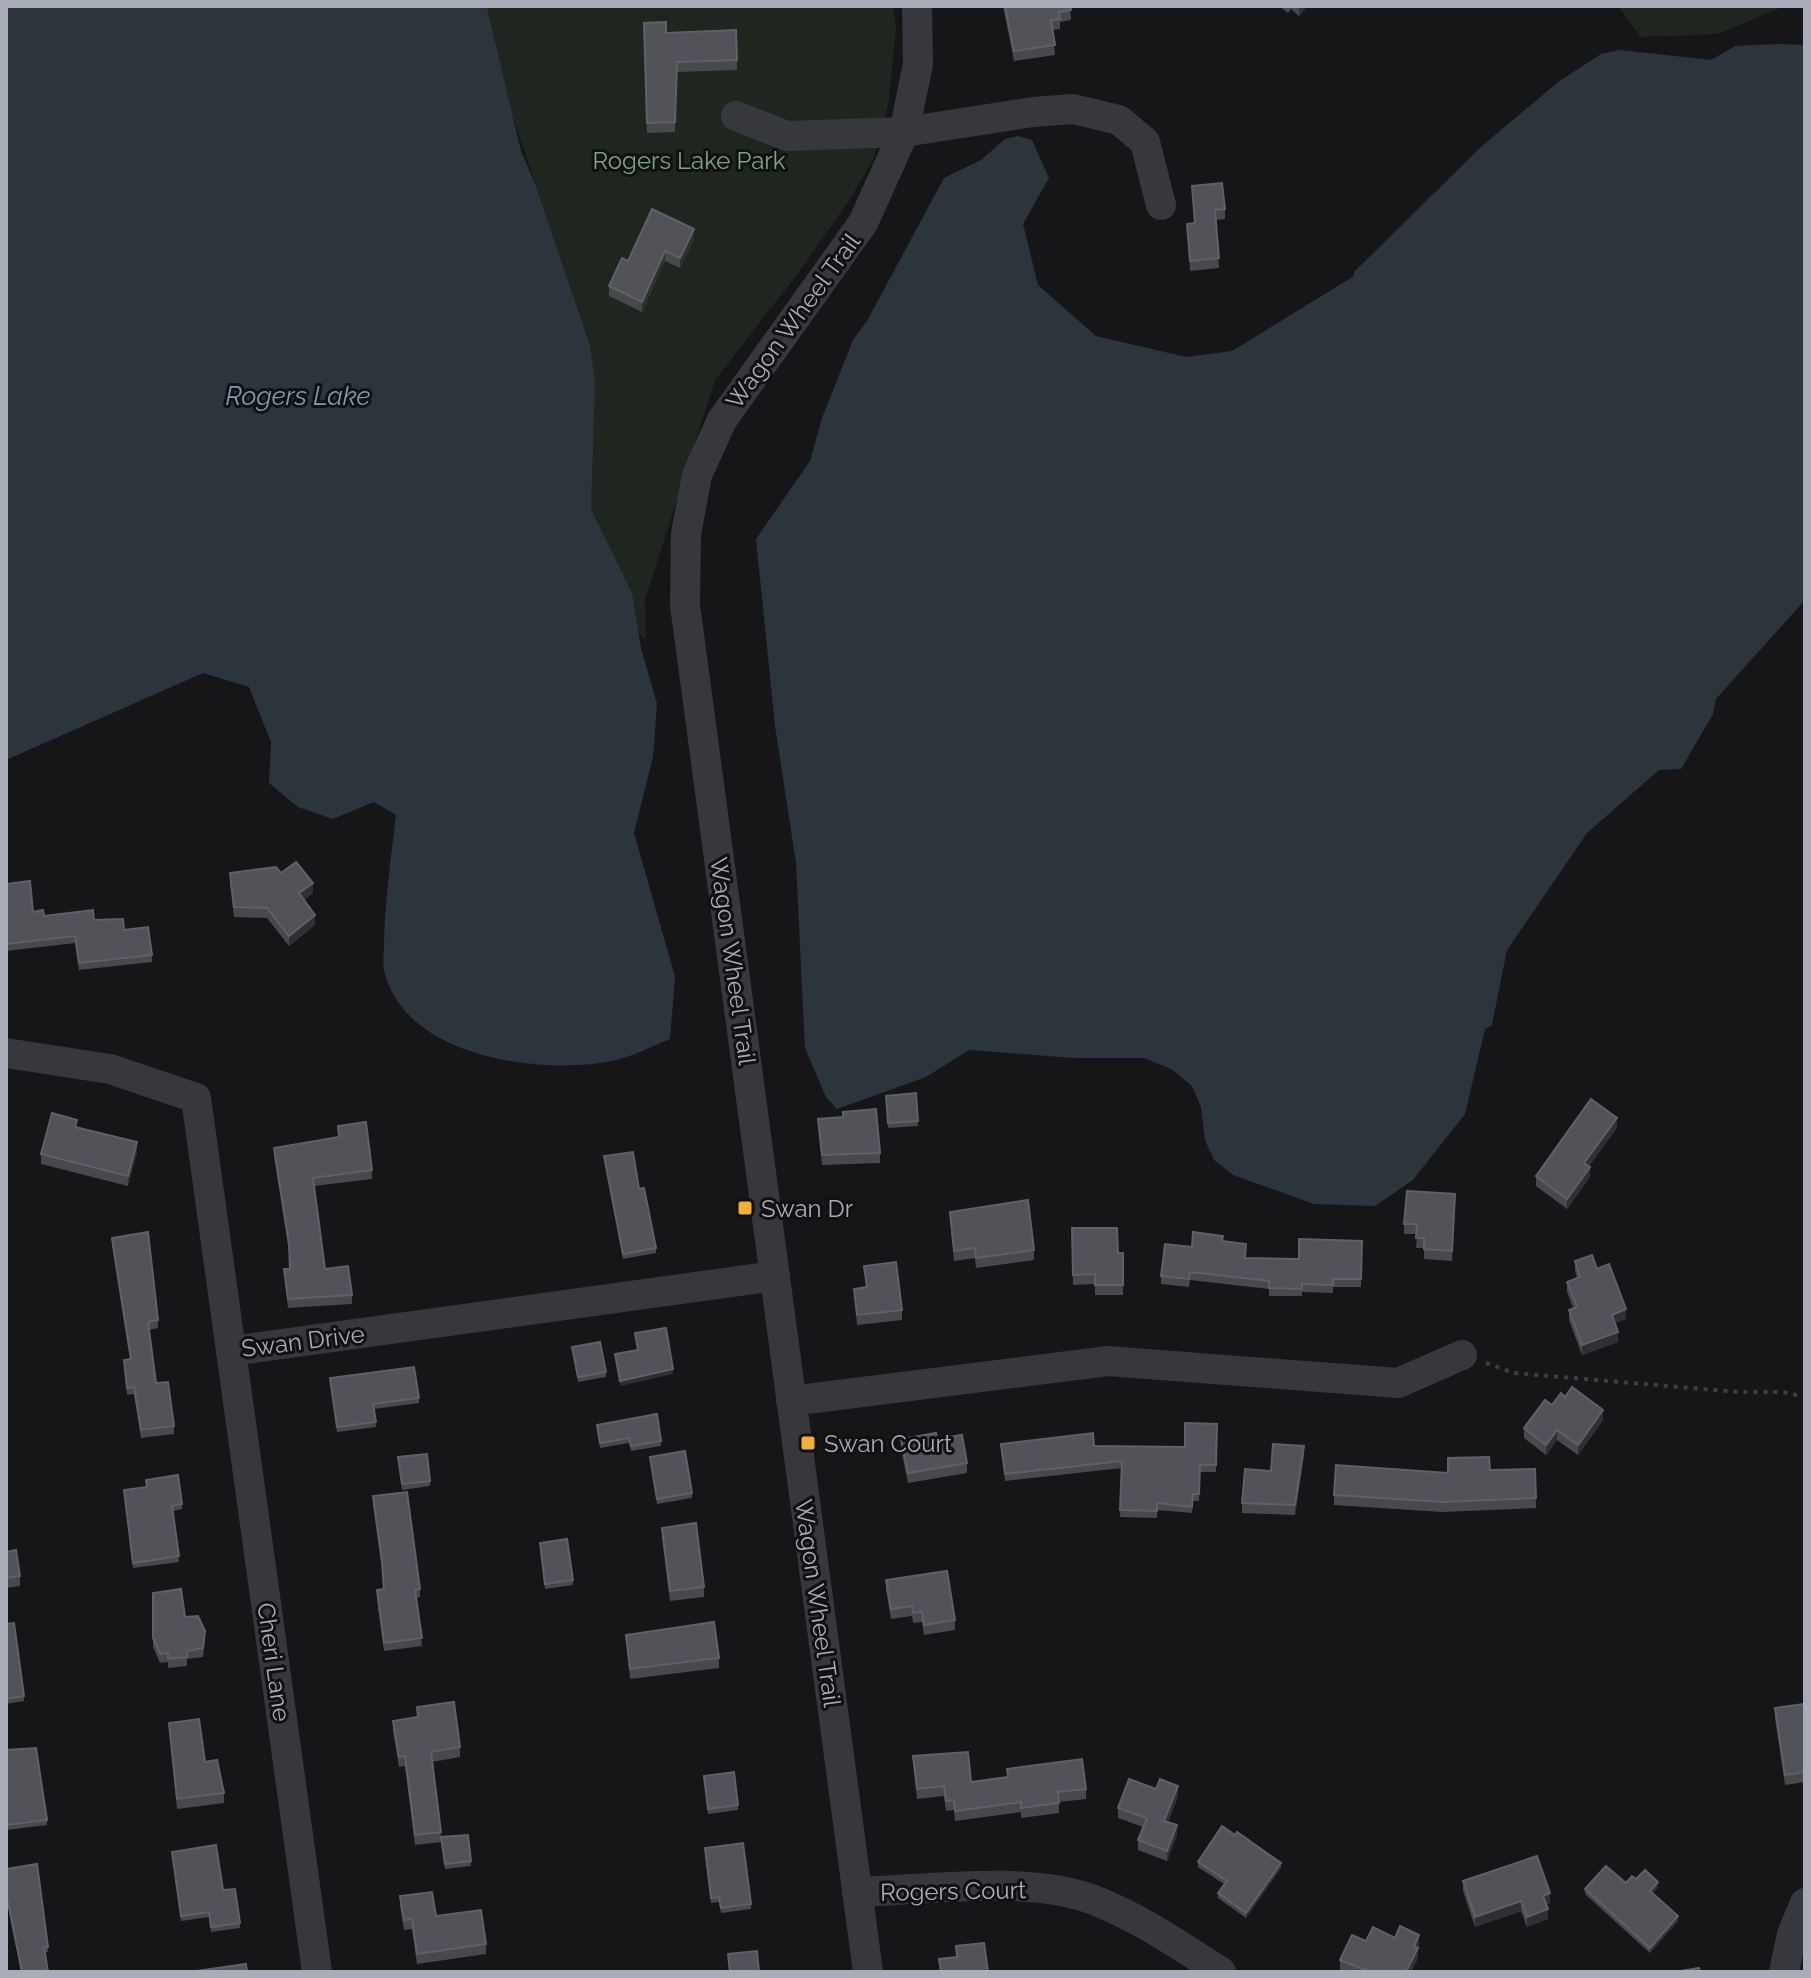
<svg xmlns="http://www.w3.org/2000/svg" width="1811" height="1978" viewBox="0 0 1811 1978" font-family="Raleway,sans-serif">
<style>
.green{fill:#1e261f}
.water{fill:#2c353c}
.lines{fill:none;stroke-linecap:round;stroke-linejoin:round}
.path{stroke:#3d3f44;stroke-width:4;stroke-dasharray:4 6;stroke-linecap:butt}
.minor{stroke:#37383d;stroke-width:30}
.wall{fill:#47494d}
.shaded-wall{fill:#2f3033}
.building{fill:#525359;stroke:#5f6168;stroke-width:2}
.poi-dot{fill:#f2b134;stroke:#111113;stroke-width:3}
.labels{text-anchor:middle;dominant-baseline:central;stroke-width:6;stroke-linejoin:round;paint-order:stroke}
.park-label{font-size:24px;fill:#7fa381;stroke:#111113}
.street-label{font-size:24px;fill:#a8adb8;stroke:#111113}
.poi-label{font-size:24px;fill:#a8adb8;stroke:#111113;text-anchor:start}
.water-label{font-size:26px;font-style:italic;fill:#7f9bb3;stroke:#111113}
</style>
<rect width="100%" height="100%" fill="#161618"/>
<!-- green -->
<g class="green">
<polygon points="484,6 893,6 896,27 889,101 873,160 850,199 799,272 715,380 645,600 646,639 556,565 573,296 511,111"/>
<polygon points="1618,6 1785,6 1718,34 1641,37"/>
</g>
<!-- water -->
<g class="water">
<path d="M6 6 487 8 521 151 536 186 590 346 595 383 591 509 632 593 641 648 657 704 653 757 634 833 675 977 670 1039C652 1046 632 1057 612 1061 540 1075 408 1058 385 974 382 965 384 952 384 943 385 900 391 858 396 815L374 802 333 819 298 807 269 783 271 742 249 687 203 673 6 760Z"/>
<polygon points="1777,44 1805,45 1805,600 1716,699 1713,714 1681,769 1659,770 1587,833 1507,950 1492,1025 1485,1029 1465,1114 1413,1180 1375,1206 1314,1204 1233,1175 1214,1160 1205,1140 1201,1107 1192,1086 1171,1069 1144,1058 1074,1058 969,1050 926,1077 837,1109 826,1097 805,1048 796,863 775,726 756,539 810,461 822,418 853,340 867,321 944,178 981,160 1005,139 1018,136 1032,140 1049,178 1023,224 1038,285 1096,336 1186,357 1232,351 1354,276 1354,272 1482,146 1558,82 1601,54 1620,50 1711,60 1735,46"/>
</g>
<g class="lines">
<!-- path -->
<polyline class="path" points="1486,1363 1514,1373 1738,1392 1783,1392 1805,1397"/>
<!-- minor -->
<g class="minor">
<polyline points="736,116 787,136 904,132 1033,112 1073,109 1119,120 1145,142 1161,205"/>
<polyline points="6,1053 110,1069 196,1098 317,1972"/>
<polyline points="231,1351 775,1276"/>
<polyline points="791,1401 1108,1361 1398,1383 1462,1355"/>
<path d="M857 1892C926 1890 1030 1875 1094 1900 1140 1918 1180 1946 1221 1972"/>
<polyline points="868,1972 685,605 686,534 697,475 722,420 863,223 904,132 918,64 917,6"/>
<polyline points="1784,1972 1792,1934 1805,1903"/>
</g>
</g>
<!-- wall -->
<g class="wall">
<polygon points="1003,6 1070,6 1071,20 1060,22 1060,29 1052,30 1055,55 1014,61"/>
<polygon points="1279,6 1307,6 1299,16 1291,9 1288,13"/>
<polygon points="644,23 666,33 737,60 737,70 677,72 675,132 647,133"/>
<polygon points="1192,186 1225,209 1225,219 1216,220 1219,268 1190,271 1187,224 1194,223"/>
<polygon points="694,239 680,268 665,261 642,312 609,296 609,286 628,261"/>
<polygon points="230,873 281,873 313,893 304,900 315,925 289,946 267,918 234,917 230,883"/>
<polygon points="6,878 7,884 33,912 44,916 94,920 124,930 152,955 152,962 79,970 75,943 6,951"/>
<polygon points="916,1093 918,1126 888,1128 886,1096"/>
<polygon points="818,1119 880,1153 880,1163 822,1165"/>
<polygon points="338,1126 372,1170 372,1179 314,1186 325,1269 352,1295 352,1304 288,1308 284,1269 290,1269 289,1252 274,1156 274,1148 338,1137"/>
<polygon points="77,1127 137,1152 128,1186 41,1164 41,1154"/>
<polygon points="1617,1128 1589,1166 1590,1177 1567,1209 1536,1186 1536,1176"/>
<polygon points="604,1156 639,1189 656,1248 656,1253 623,1259"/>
<polygon points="1455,1204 1452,1261 1424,1259 1424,1248 1416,1248 1417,1234 1404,1234 1404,1224"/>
<polygon points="950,1212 1034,1250 1034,1260 976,1268 975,1258 954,1261"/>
<polygon points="1072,1228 1118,1253 1123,1253 1123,1295 1095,1295 1095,1284 1073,1285"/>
<polygon points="112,1238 158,1320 158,1328 149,1330 156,1383 174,1426 174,1434 141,1438 134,1394 127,1395 124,1360 130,1359 112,1246"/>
<polygon points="1222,1241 1246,1258 1299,1259 1362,1241 1361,1287 1333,1287 1333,1293 1302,1292 1302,1296 1269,1296 1269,1289 1190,1280 1189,1287 1161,1284 1161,1276 1192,1247"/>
<polygon points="1575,1261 1597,1269 1626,1319 1615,1323 1618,1342 1582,1355 1569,1320 1569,1310 1573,1308 1567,1292 1567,1282 1577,1278 1575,1271"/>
<polygon points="864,1266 902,1310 902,1320 857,1325 854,1289 866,1287"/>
<polygon points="572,1347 606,1372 606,1377 578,1382"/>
<polygon points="330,1378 419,1398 419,1403 374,1409 376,1427 337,1432"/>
<polygon points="1552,1405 1603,1420 1578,1455 1557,1440 1546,1455 1524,1438 1524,1428"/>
<polygon points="1217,1424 1216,1472 1200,1472 1199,1501 1193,1501 1192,1513 1157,1510 1157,1518 1120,1517 1122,1468 1005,1481 1001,1444 1185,1447"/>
<polygon points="597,1425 661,1441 661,1446 631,1451 629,1443 600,1448"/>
<polygon points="901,1439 937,1439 967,1463 967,1473 908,1483 901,1449"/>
<polygon points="1304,1456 1295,1515 1242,1513 1242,1503"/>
<polygon points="398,1457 430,1481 430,1486 402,1490"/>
<polygon points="650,1457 692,1493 692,1498 657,1504"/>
<polygon points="1535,1469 1536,1508 1442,1512 1334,1505 1334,1495 1448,1473"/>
<polygon points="146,1480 182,1504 182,1509 173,1511 179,1562 133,1568 124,1490 146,1487"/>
<polygon points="373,1496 420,1589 420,1597 416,1598 422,1646 384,1651 377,1599 377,1590 383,1590 382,1569 373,1505"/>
<polygon points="662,1528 704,1587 704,1597 670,1601 662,1538"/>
<polygon points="540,1543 573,1580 573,1585 545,1589"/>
<polygon points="6,1552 20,1576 20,1586 6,1588"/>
<polygon points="886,1580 955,1620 955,1630 924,1635 922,1622 913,1623 912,1616 891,1619 886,1590"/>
<polygon points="153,1593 185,1617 205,1640 203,1657 187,1659 187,1666 168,1668 168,1662 160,1663 153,1647"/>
<polygon points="6,1624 24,1696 24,1701 6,1704"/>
<polygon points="626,1635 719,1658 719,1668 630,1679"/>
<polygon points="1805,1704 1805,1782 1785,1785 1775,1718 1775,1708"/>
<polygon points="417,1707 460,1747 460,1757 432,1762 441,1837 471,1861 471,1866 445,1869 441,1842 415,1845 405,1766 399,1767 393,1731 393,1721 417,1718"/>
<polygon points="169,1723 205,1762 224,1793 224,1803 177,1809"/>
<polygon points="6,1750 47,1820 47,1825 7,1830 6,1822"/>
<polygon points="913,1756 971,1782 1007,1777 1007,1769 1086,1789 1086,1799 1059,1802 1059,1813 1021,1818 1021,1812 955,1821 954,1810 946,1811 944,1796 917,1799"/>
<polygon points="704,1776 738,1805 738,1810 708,1814"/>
<polygon points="1156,1789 1178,1796 1168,1822 1177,1835 1167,1861 1138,1850 1138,1840 1143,1827 1118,1818 1118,1808"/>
<polygon points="1235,1835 1281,1868 1246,1918 1218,1898 1218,1893 1224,1884 1198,1867 1198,1862"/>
<polygon points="172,1852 223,1890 240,1923 240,1928 211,1932 209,1917 181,1921"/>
<polygon points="705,1853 751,1904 751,1909 721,1913 719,1902 711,1903"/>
<polygon points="6,1869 48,1947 48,1952 45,1952 48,1972 21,1972 6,1897"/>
<polygon points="1636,1879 1658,1887 1653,1893 1678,1921 1650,1953 1585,1894 1585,1889 1626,1883"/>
<polygon points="1463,1881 1550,1903 1546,1905 1548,1919 1527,1927 1521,1911 1475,1927 1463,1891"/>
<polygon points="400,1896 486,1944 486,1954 417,1964 412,1929 404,1930 400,1906"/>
<polygon points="1395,1938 1419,1944 1418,1948 1418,1958 1411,1972 1345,1972 1340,1970 1340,1960 1366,1941"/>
</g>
<!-- shaded-wall -->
<g class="shaded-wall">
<polygon points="1299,6 1307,6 1299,16"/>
<polygon points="694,229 694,239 680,268 680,258"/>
<polygon points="665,251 665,261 642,312 642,302"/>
<polygon points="313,883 313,893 299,903 299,893"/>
<polygon points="315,915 315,925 289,946 289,936"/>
<polygon points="1617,1118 1617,1128 1584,1173 1584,1163"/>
<polygon points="137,1142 137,1152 128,1186 128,1176"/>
<polygon points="1590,1167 1590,1177 1567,1209 1567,1199"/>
<polygon points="1626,1309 1626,1319 1612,1324 1612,1315"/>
<polygon points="1618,1332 1618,1342 1582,1355 1582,1345"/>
<polygon points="673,1369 673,1374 620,1386 620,1381"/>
<polygon points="1603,1410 1603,1420 1578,1455 1578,1445"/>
<polygon points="1557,1430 1557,1440 1546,1455 1546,1445"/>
<polygon points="1304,1446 1304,1456 1295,1515 1295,1505"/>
<polygon points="1178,1786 1178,1796 1164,1831 1164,1821"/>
<polygon points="1177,1825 1177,1835 1167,1861 1167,1851"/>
<polygon points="1281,1863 1281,1868 1246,1918 1246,1913"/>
<polygon points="1658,1882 1658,1887 1650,1896 1650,1891"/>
<polygon points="1550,1893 1550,1903 1543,1906 1543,1896"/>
<polygon points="1521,1901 1521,1911 1475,1927 1475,1917"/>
<polygon points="1548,1909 1548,1919 1527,1927 1527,1917"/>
<polygon points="1678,1916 1678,1921 1650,1953 1650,1948"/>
<polygon points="1419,1935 1419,1944 1416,1950 1418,1948 1418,1958 1411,1972 1406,1972 1414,1946"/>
</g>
<!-- building -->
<g class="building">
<polygon points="1005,6 1070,6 1071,10 1059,12 1060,19 1051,20 1055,45 1014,51"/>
<polygon points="666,22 666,33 736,30 737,60 677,62 675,122 647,123 644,23"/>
<polygon points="1222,183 1225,209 1215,210 1219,258 1190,261 1187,224 1195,223 1192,186"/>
<polygon points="652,209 694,229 680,258 665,251 642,302 609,286 622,258 628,261"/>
<polygon points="296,862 313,883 299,893 315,915 289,936 267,908 234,907 230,873 276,867 281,873"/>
<polygon points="6,878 7,884 30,881 33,912 43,910 44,916 93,910 94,920 123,919 124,930 148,927 152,955 79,963 75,936 6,944"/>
<polygon points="916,1093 918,1121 888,1123 886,1096"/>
<polygon points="1591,1099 1617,1118 1584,1163 1590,1167 1567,1199 1536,1176"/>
<polygon points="876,1109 880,1153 822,1155 818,1119 843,1117 843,1112"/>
<polygon points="52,1113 77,1120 75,1127 137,1142 128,1176 41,1154"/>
<polygon points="366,1122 372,1170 313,1178 325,1269 348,1266 352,1295 288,1299 284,1269 290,1269 289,1243 274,1148 339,1137 338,1126"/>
<polygon points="633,1152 639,1189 644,1188 656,1248 623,1254 604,1156"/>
<polygon points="1407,1191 1455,1194 1452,1251 1424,1249 1424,1238 1416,1238 1417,1224 1404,1224"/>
<polygon points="1028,1200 1034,1250 976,1258 975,1248 954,1251 950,1212"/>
<polygon points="1072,1228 1117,1228 1118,1253 1123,1253 1123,1285 1095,1285 1095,1274 1073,1275"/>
<polygon points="148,1232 158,1320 148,1322 156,1383 168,1382 174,1426 141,1430 134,1387 127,1388 124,1360 131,1359 112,1238"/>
<polygon points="1193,1232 1223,1236 1222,1241 1246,1244 1245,1258 1299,1259 1299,1239 1362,1241 1361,1279 1333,1279 1333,1285 1302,1284 1302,1289 1269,1288 1269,1281 1190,1272 1189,1279 1161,1276 1165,1244 1192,1247"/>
<polygon points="1592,1255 1597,1269 1609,1264 1626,1309 1612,1315 1618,1332 1582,1345 1569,1310 1577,1307 1567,1282 1580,1277 1575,1261"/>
<polygon points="896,1262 902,1310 857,1315 854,1289 867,1287 864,1266"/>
<polygon points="666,1328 673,1369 620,1381 615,1354 638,1350 635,1333"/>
<polygon points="600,1342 606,1372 578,1377 572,1347"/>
<polygon points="414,1367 419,1398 373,1404 376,1422 337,1427 330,1378"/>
<polygon points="1572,1387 1603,1410 1578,1445 1557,1430 1546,1445 1524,1428 1545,1400 1552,1405 1561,1393 1565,1397"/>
<polygon points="657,1414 661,1441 631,1446 629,1438 600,1443 597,1425"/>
<polygon points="1185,1423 1217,1424 1216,1465 1200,1465 1199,1494 1193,1494 1192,1507 1157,1503 1157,1511 1120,1510 1122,1461 1005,1474 1001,1444 1093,1433 1094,1446 1185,1447"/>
<polygon points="936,1433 937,1439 962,1435 967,1463 908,1473 901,1439"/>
<polygon points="1273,1444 1304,1446 1295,1505 1242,1503 1245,1469 1271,1471"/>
<polygon points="685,1451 692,1493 657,1499 650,1457"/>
<polygon points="427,1454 430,1481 402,1484 398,1457"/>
<polygon points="1489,1457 1490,1470 1535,1469 1536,1498 1442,1502 1334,1495 1336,1465 1448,1473 1448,1458"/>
<polygon points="178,1475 182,1504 172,1506 179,1556 133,1563 124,1490 147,1487 146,1480"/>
<polygon points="407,1492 420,1589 415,1590 422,1638 384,1643 377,1590 384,1589 382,1561 373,1496"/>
<polygon points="696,1523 704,1587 670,1591 662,1528"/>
<polygon points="567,1539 573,1580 545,1584 540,1543"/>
<polygon points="16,1550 20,1576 6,1578 6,1552"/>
<polygon points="947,1571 955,1620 924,1625 922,1612 913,1613 912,1606 891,1609 886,1580"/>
<polygon points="181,1589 185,1617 198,1616 205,1631 203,1648 187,1651 187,1657 168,1659 168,1653 160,1654 153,1638 153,1593"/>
<polygon points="714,1622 719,1658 630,1669 626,1635"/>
<polygon points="14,1623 24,1696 6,1699 6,1624"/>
<polygon points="454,1702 460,1747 431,1752 441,1832 415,1835 405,1756 399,1757 393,1721 418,1717 417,1707"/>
<polygon points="1805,1704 1805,1772 1785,1775 1775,1708"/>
<polygon points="199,1719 205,1762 217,1760 224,1793 177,1799 169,1723"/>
<polygon points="36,1748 47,1820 7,1825 6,1817 6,1750"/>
<polygon points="968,1752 971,1782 1008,1777 1007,1769 1082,1759 1086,1789 1058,1792 1059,1803 1021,1808 1021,1802 955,1811 954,1800 946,1801 944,1786 917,1789 913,1756"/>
<polygon points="734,1772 738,1805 708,1809 704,1776"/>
<polygon points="1129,1779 1156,1789 1160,1779 1178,1786 1164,1821 1177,1825 1167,1851 1138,1840 1147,1818 1118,1808"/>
<polygon points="1222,1826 1235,1835 1237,1832 1281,1863 1246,1913 1218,1893 1227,1881 1198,1862"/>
<polygon points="468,1835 471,1861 445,1864 441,1837"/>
<polygon points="743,1843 751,1904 721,1908 719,1897 711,1898 705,1848"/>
<polygon points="216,1845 223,1890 235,1889 240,1923 211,1927 209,1912 181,1916 172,1852"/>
<polygon points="1537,1856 1550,1893 1543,1896 1548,1909 1527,1917 1521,1901 1475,1917 1463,1881"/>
<polygon points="37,1864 48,1947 44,1947 48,1972 22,1972 6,1892 6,1869"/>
<polygon points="1606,1866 1626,1883 1632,1876 1636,1879 1645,1870 1658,1882 1650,1891 1678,1916 1650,1948 1585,1889"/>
<polygon points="432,1892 436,1916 481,1910 486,1944 417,1954 412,1919 404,1920 400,1896"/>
<polygon points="1400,1926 1419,1935 1414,1946 1418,1948 1406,1972 1370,1972 1340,1960 1352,1935 1366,1941 1373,1927 1395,1938"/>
<polygon points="984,1943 988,1972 941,1972 939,1959 957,1957 956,1946"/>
<polygon points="757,1951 759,1972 730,1972 728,1954"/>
<polygon points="246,1964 247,1972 196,1972 196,1971"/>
<polygon points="1699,1968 1700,1972 1675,1972"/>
</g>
<!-- markers -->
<g class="poi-dot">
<rect x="737" y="1200" width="16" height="16" rx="4"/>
<rect x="800" y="1435" width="16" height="16" rx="4"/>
</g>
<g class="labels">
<!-- park labels -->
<g class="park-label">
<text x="689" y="160">Rogers Lake Park</text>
</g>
<!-- street labels -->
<g class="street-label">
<text transform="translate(793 321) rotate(-54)">Wagon Wheel Trail</text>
<text transform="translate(733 961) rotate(82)">Wagon Wheel Trail</text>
<text transform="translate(303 1341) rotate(-7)">Swan Drive</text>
<text transform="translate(818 1603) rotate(82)">Wagon Wheel Trail</text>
<text transform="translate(274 1662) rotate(82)">Cheri Lane</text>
<text transform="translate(953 1891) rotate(-1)">Rogers Court</text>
</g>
<!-- poi labels -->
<g class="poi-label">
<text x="761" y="1208">Swan Dr</text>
<text x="824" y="1443">Swan Court</text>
</g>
<!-- water labels -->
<g class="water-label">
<text x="298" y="396">Rogers Lake</text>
</g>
</g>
<!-- border -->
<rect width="1811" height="1978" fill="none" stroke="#a8adb8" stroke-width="16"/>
</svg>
